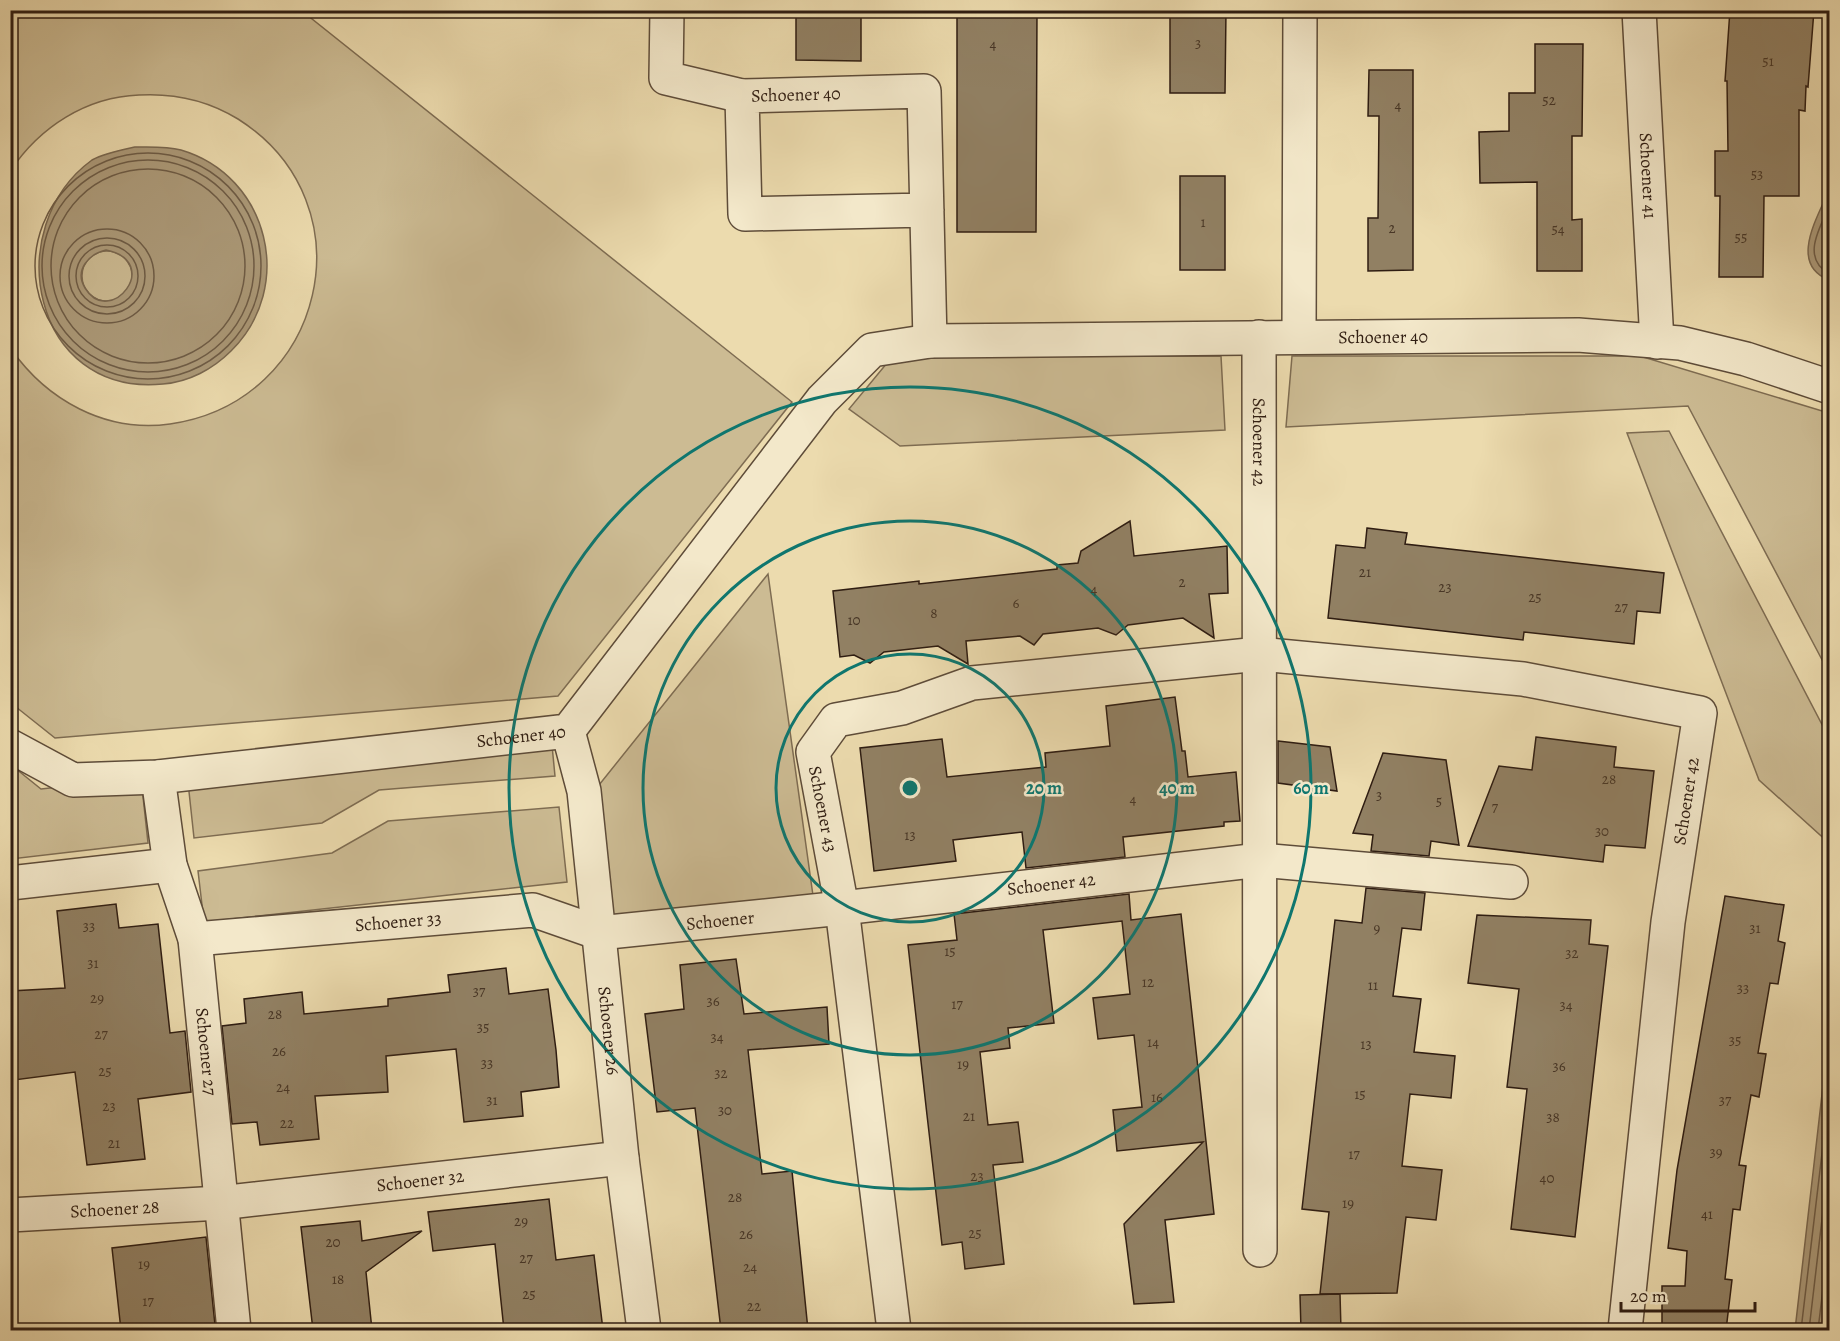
<svg xmlns="http://www.w3.org/2000/svg" width="1840" height="1341" viewBox="0 0 1840 1341" font-family="Alegreya,serif">
<style>
.green{fill:#ccbb93;stroke:#7e6c52;stroke-width:1.5}
.water{fill:#ac9a79;stroke:#7a6850;stroke-width:1.5;fill-rule:evenodd}
.lines{fill:none;stroke-linecap:round;stroke-linejoin:round}
.shore{stroke:#6e5c46;stroke-width:1.5}
.building{fill:#918063;stroke:#2f1d12;stroke-width:1.5}
.minor-casing{stroke:#5e4c39;stroke-width:36}
.minor{stroke:#f3e8ca;stroke-width:33}
.ring{fill:none;stroke:#0f766e;stroke-width:3}
.labels{text-anchor:middle;dominant-baseline:central;stroke-width:5;stroke-linejoin:round;paint-order:stroke}
.number-label{font-size:15px;fill:#483626}
.street-label{font-size:18px;fill:#2f1d12;stroke:#f3e8ca}
.centre{fill:#0f766e;stroke:#f3e8ca;stroke-width:3}
.ring-label{font-size:18px;text-anchor:middle;font-weight:bold;fill:#0f766e;stroke:#f3e8ca;stroke-width:5;stroke-linejoin:round;paint-order:stroke}
</style>
<rect width="100%" height="100%" fill="#ecdbae"/>
<filter id="stains"><feTurbulence type="fractalNoise" baseFrequency=".00333" numOctaves="4"/><feColorMatrix values="0 0 0 0 .2 0 0 0 0 .09 0 0 0 0 .02 0 0 0 .5 -.17"/></filter>
<radialGradient id="worn" r=".72"><stop offset=".6" stop-color="#630" stop-opacity="0"/><stop offset="1" stop-color="#630" stop-opacity=".3"/></radialGradient>
<!-- green -->
<g class="green">
<path d="M11 10 302 11 792 402 558 696 55 738 11 703V349C47 400 105 433 170 424 325 402 372 204 238 119 207 100 174 93 139 95 86 97 40 127 11 170Z"/>
<circle cx="107" cy="276" r="25"/>
<polygon points="1221,356 1225,430 900,446 849,409 892,357"/>
<polygon points="1292,356 1640,356 1829,413 1829,673 1688,406 1286,427"/>
<polygon points="1669,431 1829,738 1829,843 1759,780 1627,433"/>
<polygon points="768,574 816,917 616,937 595,790"/>
<polygon points="551,735 555,776 379,790 322,823 194,838 187,773"/>
<polygon points="10,764 41,789 141,778 148,843 11,859"/>
<polygon points="559,807 567,882 204,922 198,871 332,853 388,821"/>
</g>
<!-- water -->
<g class="water">
<path d="M135 147C150 147 166 146 181 150 269 176 296 287 231 351 213 369 189 382 163 384 31 397 0 227 92 160 105 153 121 150 135 147ZM106 250C164 262 110 329 85 288 74 270 89 254 106 250Z"/>
<path d="M1829 190V280C1788 264 1818 217 1829 190Z"/>
<polygon points="1829,1033 1829,1330 1795,1330"/>
</g>
<g class="lines">
<!-- shore -->
<g class="shore">
<circle cx="148" cy="266" r="113"/>
<circle cx="148" cy="266" r="106"/>
<circle cx="148" cy="266" r="97"/>
<path d="M1830 205C1820 227 1800 259 1830 274"/>
<circle cx="107" cy="276" r="47"/>
<circle cx="107" cy="276" r="38"/>
<circle cx="107" cy="276" r="31"/>
<polyline points="1801,1330 1830,1086"/>
<polyline points="1809,1330 1830,1151"/>
<polyline points="1818,1330 1830,1230"/>
</g>
</g>
<!-- building -->
<g class="building">
<polygon points="796,10 861,10 861,61 796,60"/>
<polygon points="957,10 1037,10 1036,232 957,232"/>
<polygon points="1170,10 1226,10 1225,93 1170,93"/>
<polygon points="1730,10 1814,10 1808,87 1806,86 1805,111 1799,110 1799,196 1764,196 1763,277 1719,277 1720,196 1715,196 1715,151 1728,151 1727,81 1725,81"/>
<polygon points="1535,44 1583,44 1582,136 1572,136 1572,220 1582,219 1582,271 1537,271 1537,182 1480,183 1479,132 1509,131 1509,93 1535,93"/>
<polygon points="1369,70 1413,70 1413,270 1368,271 1368,218 1378,218 1379,116 1368,116"/>
<rect x="1180" y="176" width="45" height="94"/>
<polygon points="1130,521 1134,556 1227,546 1228,593 1209,594 1214,638 1183,618 1128,625 1116,635 1098,628 1043,634 1034,645 1020,636 966,641 968,664 938,646 884,652 870,663 854,655 840,657 833,591 919,581 919,584 1057,569 1057,565 1078,563 1081,551"/>
<polygon points="1367,528 1407,533 1405,544 1664,573 1660,613 1637,611 1634,644 1524,632 1523,640 1328,618 1336,545 1365,548"/>
<polygon points="1175,697 1182,751 1185,751 1188,777 1236,772 1240,821 1224,822 1224,826 1123,837 1125,857 1026,868 1022,832 953,840 956,861 874,871 860,748 942,739 947,777 1046,767 1045,753 1110,746 1106,706"/>
<polygon points="1536,737 1616,747 1614,767 1654,771 1645,848 1605,845 1603,862 1468,846 1499,766 1532,770"/>
<polygon points="1278,741 1330,747 1337,791 1278,783"/>
<polygon points="1383,753 1446,760 1459,845 1431,841 1429,856 1371,851 1373,835 1353,833"/>
<polygon points="1366,888 1425,893 1421,930 1402,928 1393,996 1421,999 1414,1052 1455,1056 1451,1098 1410,1094 1402,1166 1442,1170 1436,1220 1406,1217 1397,1293 1320,1294 1329,1212 1302,1209 1327,989 1335,920 1362,923"/>
<polygon points="1129,894 1131,920 1181,914 1214,1214 1165,1220 1174,1302 1134,1304 1124,1224 1203,1142 1117,1151 1113,1110 1142,1107 1134,1035 1098,1039 1093,998 1130,994 1122,921 1043,930 1054,1023 1008,1028 1010,1048 980,1052 988,1125 1018,1122 1023,1162 993,1165 1004,1264 965,1269 962,1242 942,1245 927,1115 908,945 957,940 954,914"/>
<polygon points="1725,896 1784,905 1778,941 1785,943 1778,984 1770,983 1758,1053 1766,1054 1759,1097 1751,1095 1739,1165 1746,1166 1740,1210 1733,1209 1725,1279 1732,1280 1726,1330 1662,1330 1662,1286 1685,1286 1687,1251 1668,1248 1677,1170"/>
<polygon points="116,904 119,928 158,924 170,1033 185,1031 191,1092 138,1099 145,1159 87,1165 75,1072 14,1080 10,1045 10,991 65,988 57,911"/>
<polygon points="1477,915 1591,920 1589,944 1608,946 1575,1237 1511,1229 1527,1089 1507,1087 1519,989 1468,983"/>
<polygon points="736,959 744,1014 827,1007 829,1044 748,1050 762,1174 792,1171 808,1330 721,1330 695,1108 657,1112 645,1014 684,1009 680,965"/>
<polygon points="506,968 509,994 548,989 556,1050 559,1087 521,1092 523,1116 464,1122 456,1049 386,1056 388,1092 315,1096 319,1139 260,1145 257,1122 232,1124 222,1026 246,1023 244,999 302,992 304,1014 388,1006 388,999 450,992 448,975"/>
<polygon points="549,1199 556,1260 594,1255 603,1330 504,1330 495,1244 433,1251 428,1212"/>
<polygon points="360,1221 362,1241 422,1231 366,1272 372,1330 313,1330 301,1227"/>
<polygon points="206,1237 215,1325 180,1328 181,1330 121,1330 112,1248"/>
<polygon points="1340,1294 1341,1330 1301,1330 1300,1295"/>
</g>
<g class="lines">
<defs>
<g id="minor">
<polyline points="667,10 666,78 742,96"/>
<path id="s1" d="M1639 10 1657 342"/>
<path id="s2" d="M927 210 745 214 742 96 924 91C926 175 928 258 930 341"/>
<path id="s3" d="M1259 337 1260 1250"/>
<polyline points="1299,337 1300,10"/>
<path id="s4" d="M568 731 584 791 622 1158 644 1330"/>
<path id="s5" d="M10 746 73 780 158 777 568 731 822 400 872 350 930 341 1578 335 1680 343 1746 359 1830 387"/>
<path id="s6" d="M158 777 170 865 195 939 234 1330"/>
<polyline points="10,883 170,865"/>
<path id="s7" d="M195 939 533 910 599 933 842 908 1260 860 1511 882"/>
<path id="s8" d="M10 1215 220 1203 622 1158"/>
<polyline points="894,1330 842,908 813,752 836,720 902,708 972,683 1259,654 1523,679 1700,713 1668,922 1625,1330"/>
</g>
</defs>
<!-- minor casing -->
<use href="#minor" class="minor-casing"/>
<!-- minor -->
<use href="#minor" class="minor"/>
</g>
<!-- distance rings -->
<g class="ring">
<circle cx="910" cy="788" r="134"/>
<circle cx="910" cy="788" r="267"/>
<circle cx="910" cy="788" r="401"/>
</g>
<g class="labels">
<!-- number labels -->
<g class="number-label">
<text x="1198" y="43">3</text>
<text x="993" y="44">4</text>
<text x="1768" y="61">51</text>
<text x="1549" y="100">52</text>
<text x="1398" y="105">4</text>
<text x="1757" y="174">53</text>
<text x="1203" y="222">1</text>
<text x="1392" y="228">2</text>
<text x="1558" y="229">54</text>
<text x="1741" y="237">55</text>
<text x="1365" y="572">21</text>
<text x="1182" y="582">2</text>
<text x="1445" y="587">23</text>
<text x="1094" y="589">4</text>
<text x="1535" y="597">25</text>
<text x="1016" y="603">6</text>
<text x="1621" y="607">27</text>
<text x="934" y="613">8</text>
<text x="854" y="620">10</text>
<text x="1609" y="779">28</text>
<text x="1379" y="795">3</text>
<text x="1133" y="799">4</text>
<text x="1439" y="801">5</text>
<text x="1495" y="807">7</text>
<text x="1602" y="831">30</text>
<text x="910" y="835">13</text>
<text x="89" y="926">33</text>
<text x="1377" y="928">9</text>
<text x="1755" y="928">31</text>
<text x="950" y="951">15</text>
<text x="1572" y="953">32</text>
<text x="93" y="963">31</text>
<text x="1148" y="982">12</text>
<text x="1373" y="985">11</text>
<text x="1743" y="988">33</text>
<text x="479" y="991">37</text>
<text x="97" y="998">29</text>
<text x="713" y="1001">36</text>
<text x="957" y="1004">17</text>
<text x="1566" y="1005">34</text>
<text x="275" y="1014">28</text>
<text x="483" y="1027">35</text>
<text x="101" y="1034">27</text>
<text x="717" y="1037">34</text>
<text x="1735" y="1040">35</text>
<text x="1153" y="1042">14</text>
<text x="1366" y="1044">13</text>
<text x="279" y="1051">26</text>
<text x="487" y="1063">33</text>
<text x="963" y="1064">19</text>
<text x="1559" y="1066">36</text>
<text x="105" y="1071">25</text>
<text x="721" y="1073">32</text>
<text x="283" y="1087">24</text>
<text x="1360" y="1094">15</text>
<text x="1157" y="1097">16</text>
<text x="492" y="1100">31</text>
<text x="1725" y="1100">37</text>
<text x="109" y="1106">23</text>
<text x="725" y="1110">30</text>
<text x="969" y="1116">21</text>
<text x="1553" y="1117">38</text>
<text x="287" y="1123">22</text>
<text x="114" y="1143">21</text>
<text x="1716" y="1152">39</text>
<text x="1354" y="1154">17</text>
<text x="977" y="1176">23</text>
<text x="1547" y="1178">40</text>
<text x="735" y="1197">28</text>
<text x="1348" y="1203">19</text>
<text x="1707" y="1214">41</text>
<text x="521" y="1221">29</text>
<text x="975" y="1233">25</text>
<text x="746" y="1234">26</text>
<text x="333" y="1242">20</text>
<text x="526" y="1258">27</text>
<text x="144" y="1264">19</text>
<text x="750" y="1267">24</text>
<text x="338" y="1279">18</text>
<text x="529" y="1294">25</text>
<text x="148" y="1301">17</text>
<text x="754" y="1306">22</text>
</g>
<!-- street labels -->
<g class="street-label">
<text stroke="none"><textPath href="#s2" startOffset="354">Schoener 40</textPath></text>
<text stroke="none"><textPath href="#s1" startOffset="166">Schoener 41</textPath></text>
<text stroke="none"><textPath href="#s5" startOffset="1569">Schoener 40</textPath></text>
<text stroke="none"><textPath href="#s3" startOffset="105">Schoener 42</textPath></text>
<text stroke="none"><textPath href="#s5" startOffset="522">Schoener 40</textPath></text>
<text transform="translate(1686 801) rotate(-81)">Schoener 42</text>
<text transform="translate(823 809) rotate(79)">Schoener 43</text>
<text stroke="none"><textPath href="#s7" startOffset="864">Schoener 42</textPath></text>
<text stroke="none"><textPath href="#s7" startOffset="531">Schoener</textPath></text>
<text stroke="none"><textPath href="#s7" startOffset="204">Schoener 33</textPath></text>
<text stroke="none"><textPath href="#s4" startOffset="303">Schoener 26</textPath></text>
<text stroke="none"><textPath href="#s6" startOffset="280">Schoener 27</textPath></text>
<text stroke="none"><textPath href="#s8" startOffset="412">Schoener 32</textPath></text>
<text stroke="none"><textPath href="#s8" startOffset="105">Schoener 28</textPath></text>
</g>
</g>
<circle cx="910" cy="788" r="9" class="centre"/>
<g class="ring-label">
<text x="1044" y="794">20 m</text>
<text x="1177" y="794">40 m</text>
<text x="1311" y="794">60 m</text>
</g>
<!-- margin -->
<rect width="1840" height="1341" fill="none" stroke="#ecdbae" stroke-width="36"/>
<rect x="12" y="12" width="1816" height="1317" fill="none" stroke="#2f1d12" stroke-width="3"/>
<rect x="18" y="18" width="1804" height="1305" fill="none" stroke="#2f1d12" stroke-width="1.5"/>
<!-- scale -->
<path d="M1621 1302v9h134v-9" fill="none" stroke="#2f1d12" stroke-width="3"/>
<text x="1630" y="1302" font-size="18" fill="#2f1d12" stroke="#f3e8ca" stroke-width="4.5" paint-order="stroke">20 m</text>
<rect width="100%" height="100%" filter="url(#stains)"/>
<rect width="100%" height="100%" fill="url(#worn)"/>
</svg>
